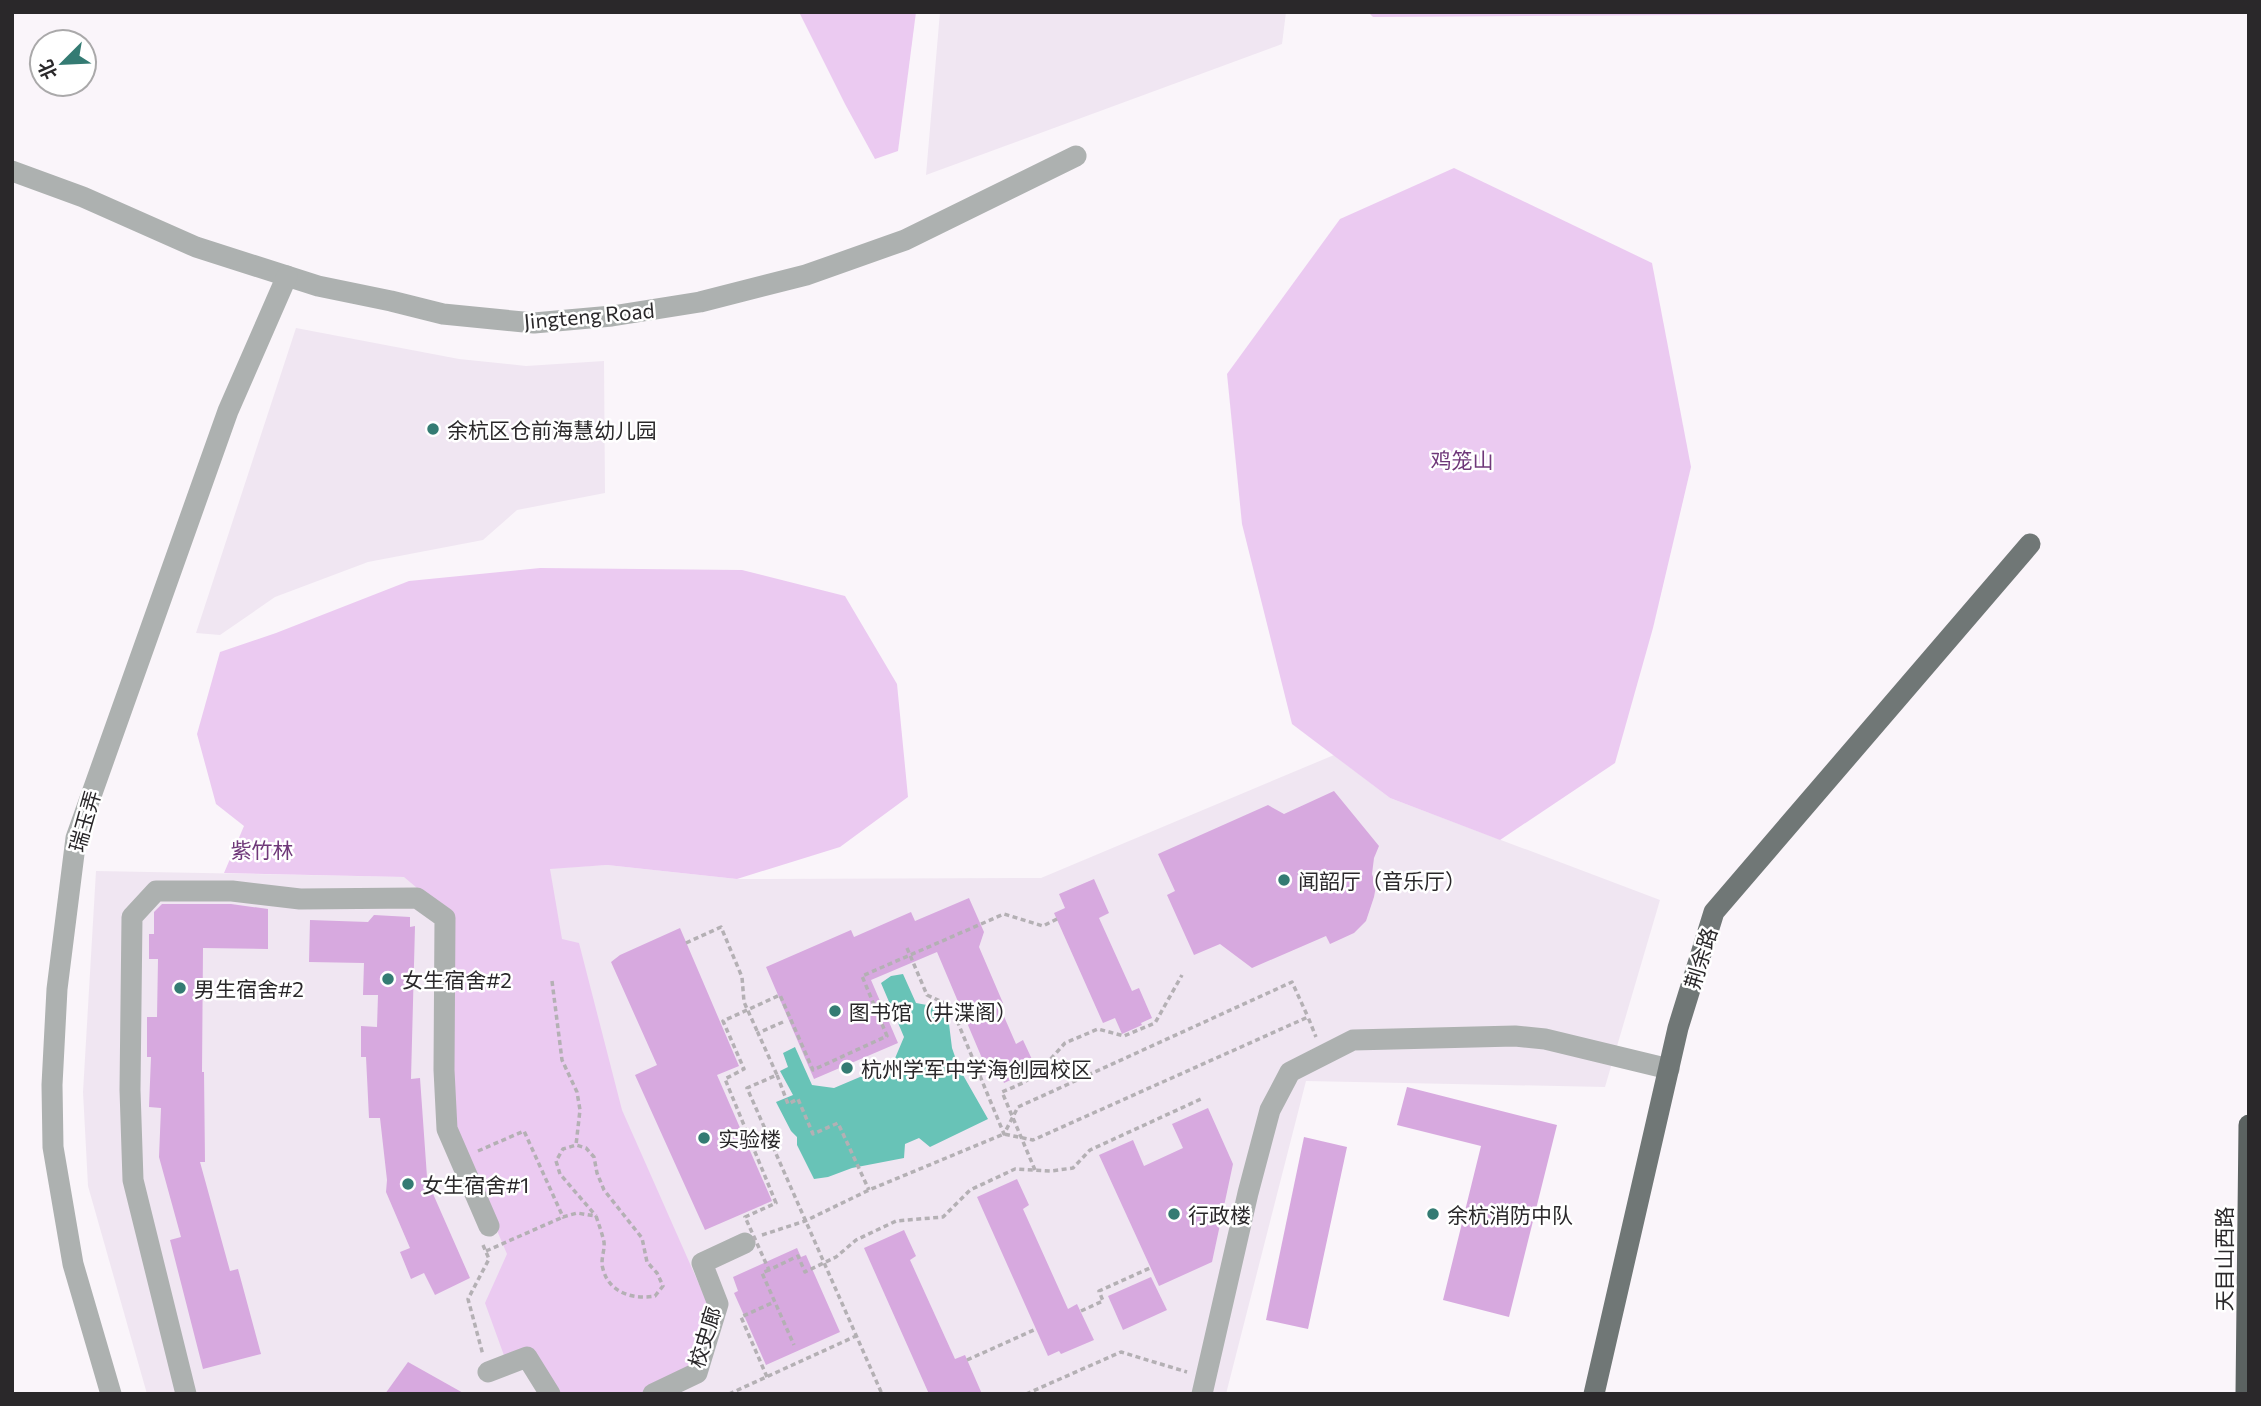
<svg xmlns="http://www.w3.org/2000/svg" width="2261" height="1406" viewBox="0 0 2261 1406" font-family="Commissioner,'Noto Sans SC',sans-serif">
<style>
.built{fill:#f0e6f2}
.green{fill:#ebcaf1}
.water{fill:#68c3b7}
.building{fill:#d7a9df}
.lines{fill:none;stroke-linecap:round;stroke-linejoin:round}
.path{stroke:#b4b0b4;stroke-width:3.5;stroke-dasharray:5 3.5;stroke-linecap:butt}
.minor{stroke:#adb1b0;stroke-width:21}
.major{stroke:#707776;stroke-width:21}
.highway{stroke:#5b6261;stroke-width:21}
.path-bridge{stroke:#b4b0b4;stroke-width:3.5;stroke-dasharray:5 3.5;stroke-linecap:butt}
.poi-dot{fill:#347b73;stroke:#fff;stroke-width:2.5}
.labels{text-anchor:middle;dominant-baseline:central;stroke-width:5;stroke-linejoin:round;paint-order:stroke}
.street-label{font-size:21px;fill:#2a282a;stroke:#fff}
.poi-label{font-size:21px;fill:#2a282a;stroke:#fff;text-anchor:start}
.park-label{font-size:21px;fill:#6f3879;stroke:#fff}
</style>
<rect width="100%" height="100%" fill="#faf5fa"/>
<!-- built -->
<g class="built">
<polygon points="940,12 1286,12 1282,44 926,175"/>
<polygon points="296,328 459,359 526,366 604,361 605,493 517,510 483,540 368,562 275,597 220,635 196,633"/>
<polygon points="1334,755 1390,798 1660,900 1605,1087 1306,1081 1226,1394 147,1394 88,1186 83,1092 96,871 404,877 607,865 737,879 1041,878"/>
</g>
<!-- green -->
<g class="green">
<polygon points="799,12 916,12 898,151 875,159 845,104"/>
<polygon points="1368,12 1880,12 1880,14 1373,17"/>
<polygon points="1454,168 1652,263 1691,467 1653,628 1615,763 1500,840 1390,798 1292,724 1242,524 1227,374 1340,219"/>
<polygon points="540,568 742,570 845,596 897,684 908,797 840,847 737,879 607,865 550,869 562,939 579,943 622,1110 710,1309 690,1372 643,1394 562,1394 552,1389 530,1352 506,1361 485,1303 507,1254 453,1127 449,915 404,877 224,873 244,826 216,804 197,734 220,652 276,633 409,581"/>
</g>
<!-- water -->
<polygon class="water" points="903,974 916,1003 938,1007 948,1016 952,1048 959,1068 988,1119 930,1147 919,1138 905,1144 904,1158 852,1168 828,1177 814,1179 797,1145 797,1137 791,1131 776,1102 793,1095 780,1071 788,1067 783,1053 795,1047 812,1085 834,1088 893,1063 904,1037 881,983 891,976"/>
<!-- building -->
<g class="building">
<polygon points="1334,791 1379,846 1374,858 1372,874 1376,886 1374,897 1366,921 1354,933 1330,944 1326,936 1252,968 1220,944 1194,955 1167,895 1175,891 1158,854 1268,805 1284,814"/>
<polygon points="1094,879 1109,913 1099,918 1132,991 1139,988 1152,1018 1141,1023 1142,1025 1122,1034 1115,1018 1103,1023 1054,913 1065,908 1059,894"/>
<polygon points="969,898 984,932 979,947 1003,1003 999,1005 1016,1044 1023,1040 1036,1068 1004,1083 996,1066 987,1070 937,952 871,980 898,1043 814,1079 766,967 851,930 854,937 911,912 915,921"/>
<polygon points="162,904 231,904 268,909 268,949 203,948 202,1072 204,1072 205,1162 200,1162 230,1271 238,1269 261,1354 203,1369 170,1240 181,1237 159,1157 161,1108 149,1107 151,1057 147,1057 147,1017 157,1017 158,959 149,959 149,934 154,934 154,912"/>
<polygon points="374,915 410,917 410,927 415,926 411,1079 420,1078 427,1177 430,1187 470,1278 435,1295 424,1273 411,1279 400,1252 410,1248 386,1192 387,1180 380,1118 369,1118 366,1057 361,1057 361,1026 377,1027 378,995 363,995 364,963 309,962 310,920 368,922"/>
<polygon points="680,928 739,1066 717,1075 772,1201 705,1230 635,1075 657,1065 611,962 620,955"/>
<polygon points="1407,1087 1557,1125 1509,1317 1443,1300 1481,1146 1397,1125"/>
<polygon points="1208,1108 1233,1164 1212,1262 1159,1286 1099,1155 1133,1140 1144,1166 1183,1148 1172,1124"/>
<polygon points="1304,1137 1347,1147 1308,1329 1266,1320"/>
<polygon points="1017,1179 1029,1205 1023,1209 1068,1309 1077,1304 1094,1340 1061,1354 1059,1351 1048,1356 977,1197"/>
<polygon points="904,1230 916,1256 910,1260 955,1359 965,1355 982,1394 929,1394 864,1248"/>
<polygon points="797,1248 801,1257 806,1255 840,1332 766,1365 734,1293 738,1291 733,1277"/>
<polygon points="1151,1277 1167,1310 1123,1330 1108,1296"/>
<polygon points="408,1362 465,1394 385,1394"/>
</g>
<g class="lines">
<!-- path -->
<g class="path">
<polyline points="686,943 721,927 742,977 744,1002 758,1033"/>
<polyline points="907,948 927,995 951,1006 1004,1134 1018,1107 1292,982 1308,1017"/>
<polyline points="552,981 562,1060 577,1092 580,1110 576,1145"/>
<polyline points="783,1022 758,1033 777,1075 747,1088 882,1394"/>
<polyline points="777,1075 788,1104 798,1099 813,1134 838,1123 869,1190"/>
<path d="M478 1151 524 1131 563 1217 577 1213 596 1216C599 1225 602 1233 604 1242 605 1251 600 1260 603 1269 609 1293 634 1300 655 1296L663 1286 657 1273 647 1262 642 1238 604 1190 597 1173 594 1157 586 1148 576 1145 563 1149 556 1161 560 1174 596 1216"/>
<polyline points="762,1235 805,1221 869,1190 1004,1134 1033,1140 1308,1017 1316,1037"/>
<polyline points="483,1245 489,1259 468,1299 483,1355"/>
<polyline points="486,1251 563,1217"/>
<polyline points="769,1270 762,1273 794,1345"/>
<polyline points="1081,1311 1103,1301 1099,1291 1150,1268"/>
<polyline points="967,1360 1036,1329"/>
<polyline points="767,1377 741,1317 774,1302"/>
<polyline points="729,1394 856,1336"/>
<polyline points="1026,1394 1121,1352 1187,1372"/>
</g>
<!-- minor -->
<g class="minor">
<polyline points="12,171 83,197 196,247 318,286 391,301 443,314 534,323 612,316 700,302 806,275 905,240 1076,156"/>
<polyline points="488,1372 527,1357 550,1394"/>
<polyline points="111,1394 73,1264 53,1147 52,1085 57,989 76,838 228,411 287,276"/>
<polyline points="186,1394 133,1180 130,1090 132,917 156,891 232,891 300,899 417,898 445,918 444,1070 447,1129 489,1226"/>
<polyline points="653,1394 697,1373 718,1304 702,1263 745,1243"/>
<polyline points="1202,1394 1248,1193 1270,1110 1290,1072 1353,1040 1515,1036 1545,1039 1669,1069"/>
</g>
<!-- major -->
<polyline class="major" points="1594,1394 1678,1028 1714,912 2030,544"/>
<!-- highway -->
<polyline class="highway" points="2246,1394 2249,1125"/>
<!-- path-bridge -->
<g class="path-bridge">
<polyline points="1057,919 1043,926 1004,914 862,976 887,1036 813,1070 780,995 723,1021 744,1069 725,1079 776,1203 745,1217 769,1270 798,1256 805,1272 836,1257 856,1240 896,1221 943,1217 970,1190 1015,1169 1051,1171 1073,1168 1090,1150 1201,1099"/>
<polyline points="1035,1170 1002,1092 1023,1083 1040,1071 1065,1043 1098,1029 1124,1036 1155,1023 1182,975"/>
</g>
</g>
<!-- markers -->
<g class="poi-dot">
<circle cx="433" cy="429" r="7"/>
<circle cx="1284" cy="880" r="7"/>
<circle cx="388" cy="979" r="7"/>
<circle cx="180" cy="988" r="7"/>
<circle cx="835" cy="1011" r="7"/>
<circle cx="847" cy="1068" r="7"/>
<circle cx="704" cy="1138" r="7"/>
<circle cx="408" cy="1184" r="7"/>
<circle cx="1174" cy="1214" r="7"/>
<circle cx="1433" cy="1214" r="7"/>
</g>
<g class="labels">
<!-- street labels -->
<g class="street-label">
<text transform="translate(589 315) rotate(-5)">Jingteng Road</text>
<text transform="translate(84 821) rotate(-74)">瑞玉弄</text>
<text transform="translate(1700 958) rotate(-73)">荆余路</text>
<text transform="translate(2223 1259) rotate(-90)">天目山西路</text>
<text transform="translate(704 1337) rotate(-73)">校史廊</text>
</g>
<!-- poi labels -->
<g class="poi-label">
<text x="447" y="429">余杭区仓前海慧幼儿园</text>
<text x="1298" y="880">闻韶厅（音乐厅）</text>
<text x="402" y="979">女生宿舍#2</text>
<text x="194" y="988">男生宿舍#2</text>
<text x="849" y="1011">图书馆（井渫阁）</text>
<text x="861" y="1068">杭州学军中学海创园校区</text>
<text x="718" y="1138">实验楼</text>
<text x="422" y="1184">女生宿舍#1</text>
<text x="1188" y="1214">行政楼</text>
<text x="1447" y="1214">余杭消防中队</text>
</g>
<!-- park labels -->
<g class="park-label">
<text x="1462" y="459">鸡笼山</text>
<text x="262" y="849">紫竹林</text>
</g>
</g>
<!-- border -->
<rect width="2261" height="1406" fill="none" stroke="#2a282a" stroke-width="28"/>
<!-- north arrow -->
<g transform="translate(63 63) rotate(246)"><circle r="33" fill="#ffffff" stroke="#aaa9aa" stroke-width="2"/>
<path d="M0-5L12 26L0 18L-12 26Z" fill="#347b73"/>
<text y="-10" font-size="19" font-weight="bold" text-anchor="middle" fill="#2a282a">北</text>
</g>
</svg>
